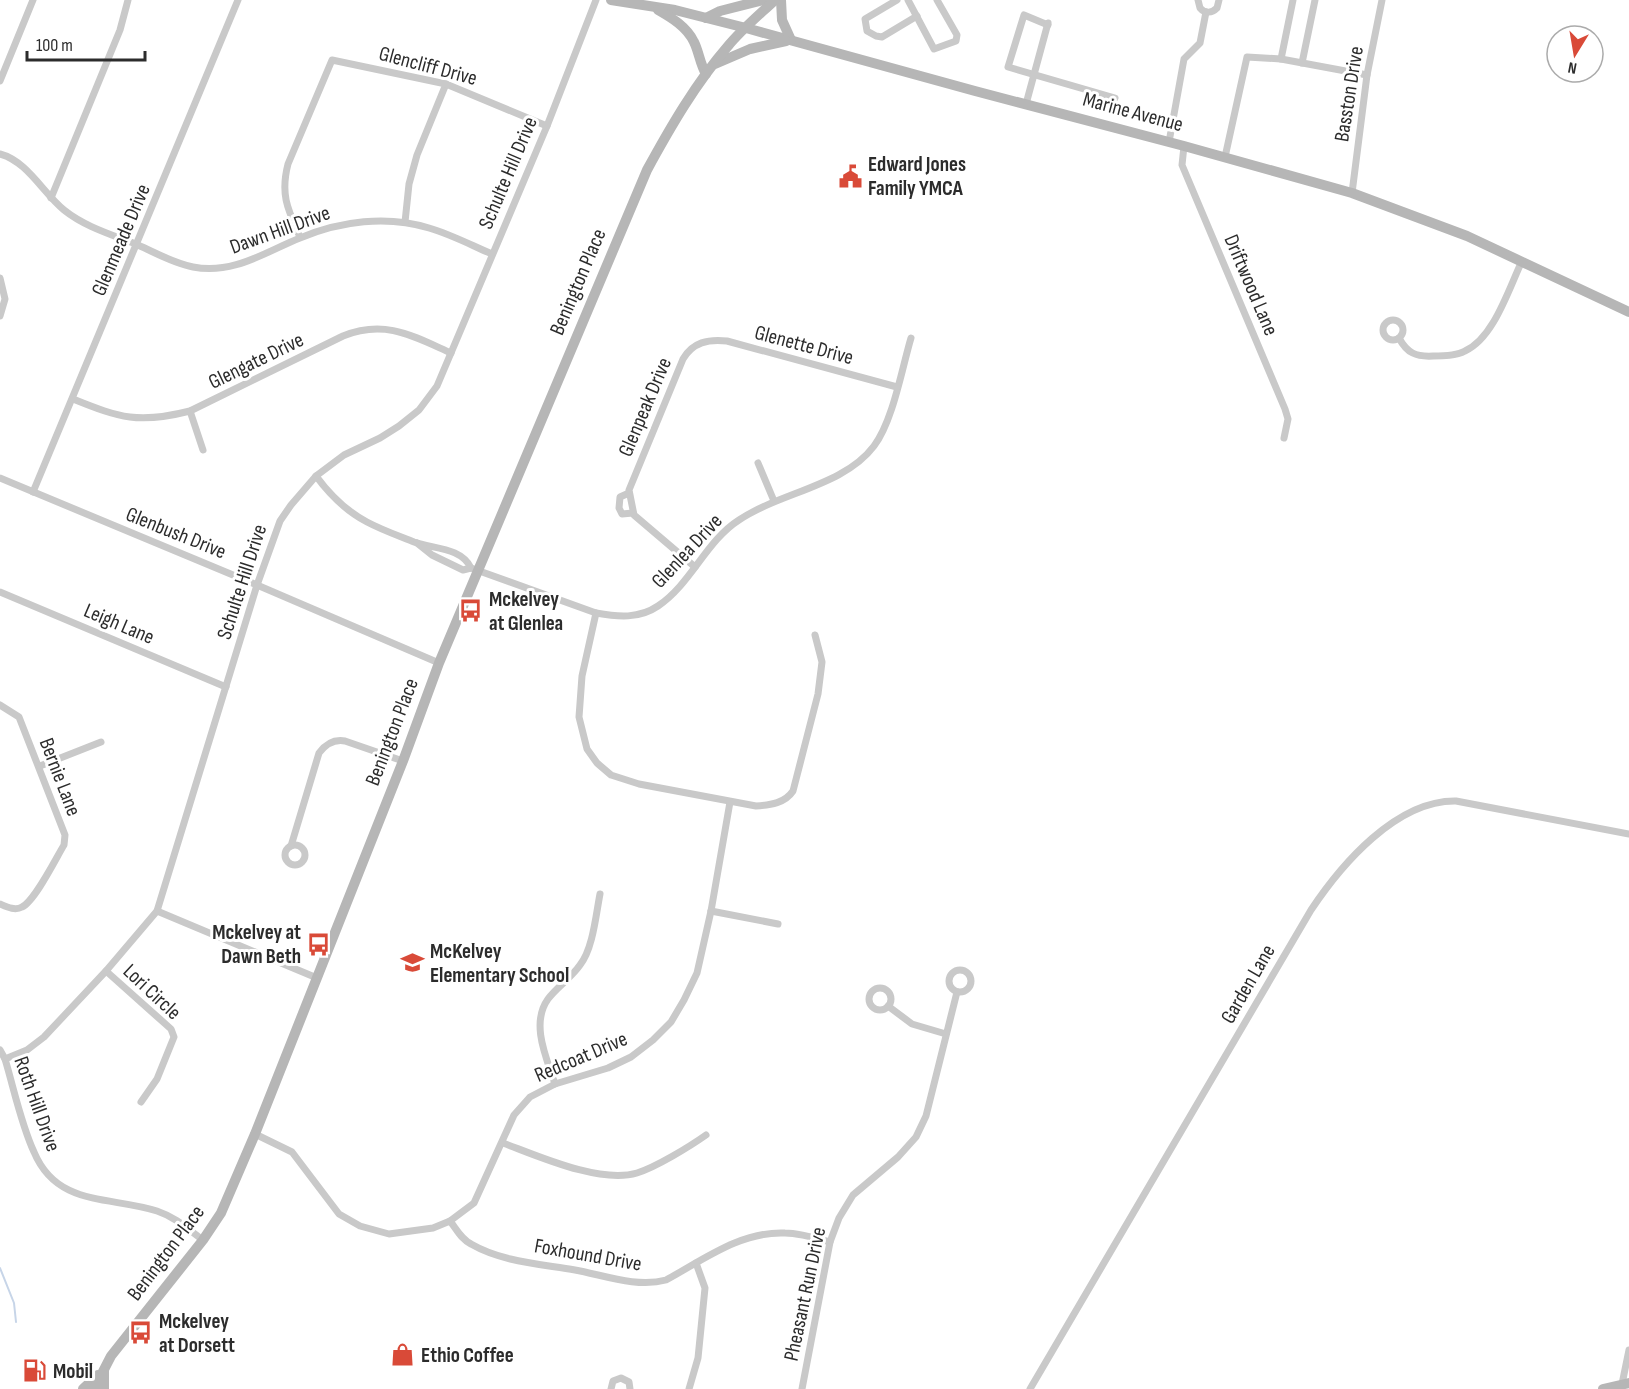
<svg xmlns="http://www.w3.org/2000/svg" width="1629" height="1389" viewBox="0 0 1629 1389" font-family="'Sofia Sans Condensed',sans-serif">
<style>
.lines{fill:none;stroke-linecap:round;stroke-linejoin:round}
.stream{stroke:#c7d5e8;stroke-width:2}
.street{stroke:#c9c9c9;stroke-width:7}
.secondary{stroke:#b6b6b6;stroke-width:10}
.labels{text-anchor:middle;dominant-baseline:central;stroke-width:6;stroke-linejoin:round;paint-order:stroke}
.street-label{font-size:21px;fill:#2c2c2c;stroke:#fff}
.poi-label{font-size:21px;font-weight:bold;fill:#2c2c2c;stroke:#fff;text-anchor:start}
</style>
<rect width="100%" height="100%" fill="#fff"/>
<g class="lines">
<!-- stream -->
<polyline class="stream" points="0,1268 14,1303 16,1322"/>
<!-- street -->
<g class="street">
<polyline points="897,0 865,19 867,31 876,36 882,37 917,16"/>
<polyline points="908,0 934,49 956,41 957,35 937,0"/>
<path d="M1198 0 1200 8C1205 14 1212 13 1217 8L1219 0"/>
<polyline points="1048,25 1024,15 1008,67 1115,98"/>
<polyline points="1281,59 1293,0"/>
<polyline points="1302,63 1315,0"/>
<polyline points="0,81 33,0"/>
<polyline points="1026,104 1048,23"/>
<polyline points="1169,142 1184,59 1200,43 1206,12"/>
<polyline points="1184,146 1182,165 1285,409 1288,419 1284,438"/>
<path d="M0 154C27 161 43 193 64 210 85 227 113 235 138 245 156 253 173 263 193 267 233 275 265 252 300 238 340 221 387 215 429 228 450 234 471 245 492 254"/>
<polyline points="1225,157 1247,57 1281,59 1367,75"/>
<polyline points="1352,193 1367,75 1382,0"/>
<polyline points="51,198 120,30 128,0"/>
<polyline points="405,222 409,184 417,155 446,84"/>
<path d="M300 237C288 210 280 195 288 164L332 60 446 84 547 126"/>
<polyline points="0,278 5,299 0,316"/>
<circle cx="1393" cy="330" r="10"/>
<path d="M1399 338C1407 353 1416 357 1433 356 1443 356 1456 356 1465 351 1494 338 1509 288 1522 261"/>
<path d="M73 399C120 418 139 424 190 411L343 336C385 319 413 336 451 353"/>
<polyline points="190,411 203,450"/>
<polyline points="758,463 774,501"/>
<path d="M316 476C330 495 346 511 367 522 382 530 399 536 414 542 433 549 461 547 471 568"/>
<polyline points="0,478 257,585 439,663"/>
<polyline points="33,492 238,0"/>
<polyline points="629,493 620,497 619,508 622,514 633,513"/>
<path d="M417 543 432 555 463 570 471 568 596 613C618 617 639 619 658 606 691 584 706 541 739 520 781 492 844 486 874 446 893 421 902 368 911 338"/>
<path d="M695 567 634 515 629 490 683 359C693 342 708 339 727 341L897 387"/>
<polyline points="0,592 226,687"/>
<path d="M596 613 582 676 579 717 587 749 597 763 611 775 639 784 756 806C771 805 785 803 793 791L818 694 822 662 815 635"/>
<path d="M0 705 19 717 65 835 64 845C56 858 35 901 22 907 15 911 7 907 0 904"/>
<polyline points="40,766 101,742"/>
<circle cx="295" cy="855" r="10"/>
<path d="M291 846 319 753C325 745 334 739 345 741L403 761"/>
<polyline points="157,911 317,978"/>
<polyline points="711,911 778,924"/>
<circle cx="960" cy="981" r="11"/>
<polyline points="106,971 171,1029 174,1037 157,1079 141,1102"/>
<circle cx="880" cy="999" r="11"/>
<polyline points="888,1006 912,1024 946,1034"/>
<path d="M0 1050 5 1059C14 1089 21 1124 34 1152 57 1207 110 1196 157 1211 175 1217 188 1229 203 1240"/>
<polyline points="5,1059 27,1050 44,1037 106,971 157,911 257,585 280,521 291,505 316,476 344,455 380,438 399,426 419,410 437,386 547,126 596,0"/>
<path d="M555 1084C547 1059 530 1024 548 999 557 987 571 978 580 965 593 949 596 914 600 894"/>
<polyline points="255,1134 292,1152 339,1214 360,1226 389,1234 433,1228 450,1221 474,1203 514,1115 530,1097 555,1084 608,1068 631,1057 653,1040 671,1022 684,1000 697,973 711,911 730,802"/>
<path d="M503 1143C538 1156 600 1184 637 1173 656 1167 689 1147 706 1135"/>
<path d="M450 1221C457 1230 461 1239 471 1244 502 1262 541 1264 575 1270 603 1275 637 1288 666 1280 703 1260 741 1231 785 1233 799 1233 816 1238 830 1242"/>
<polyline points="1622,1384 1629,1350"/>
<polyline points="611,1389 613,1381 621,1378 629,1382 630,1389"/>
<polyline points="689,1389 698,1358 705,1288 696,1263"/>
<polyline points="802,1389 830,1242 839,1218 853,1195 898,1157 916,1137 926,1116 957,992"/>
<path d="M1030 1389 1311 910C1341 865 1396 800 1456 801L1629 834"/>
</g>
<!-- secondary -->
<g class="secondary">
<polyline points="611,0 675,10 746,28 975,91 1184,146 1352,193 1467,236 1629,312"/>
<polyline points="781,0 782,20 791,40"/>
<path d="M658 10C672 18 687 27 694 42 699 52 700 64 706 74"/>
<polyline points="706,18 720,11 763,0"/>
<polyline points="715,64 750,49 786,41"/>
<polyline points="83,1389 98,1375"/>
<path d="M94 1389 111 1356 203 1240 221 1213 255 1134 403 761 439 663 647 170C671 126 696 83 728 46 742 29 759 15 775 0"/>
<polyline points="104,1389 104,1371"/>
<polyline points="1603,1389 1629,1383"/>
</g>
</g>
<!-- icons -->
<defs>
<symbol id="civic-bare" viewBox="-9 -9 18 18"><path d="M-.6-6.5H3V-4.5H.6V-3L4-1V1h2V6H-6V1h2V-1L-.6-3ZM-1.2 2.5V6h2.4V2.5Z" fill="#d94a38" stroke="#fff" stroke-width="2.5" paint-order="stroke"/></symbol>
<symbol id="bus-bare" viewBox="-9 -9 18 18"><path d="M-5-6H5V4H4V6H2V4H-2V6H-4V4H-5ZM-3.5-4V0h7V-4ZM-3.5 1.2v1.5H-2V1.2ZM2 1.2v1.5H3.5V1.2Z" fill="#d94a38" stroke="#fff" stroke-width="2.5" paint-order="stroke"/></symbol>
<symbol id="school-bare" viewBox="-9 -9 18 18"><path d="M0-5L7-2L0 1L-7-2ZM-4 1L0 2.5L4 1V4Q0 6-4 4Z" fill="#d94a38" stroke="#fff" stroke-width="2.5" paint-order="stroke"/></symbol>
<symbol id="shop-bare" viewBox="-9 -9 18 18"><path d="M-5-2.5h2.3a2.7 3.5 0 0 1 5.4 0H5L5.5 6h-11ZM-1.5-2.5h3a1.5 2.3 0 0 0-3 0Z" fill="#d94a38" stroke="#fff" stroke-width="2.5" paint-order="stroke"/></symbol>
<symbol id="fuel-bare" viewBox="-9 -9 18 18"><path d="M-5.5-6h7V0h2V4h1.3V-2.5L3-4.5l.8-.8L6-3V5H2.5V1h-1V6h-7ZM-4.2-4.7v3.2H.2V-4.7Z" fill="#d94a38" stroke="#fff" stroke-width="2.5" paint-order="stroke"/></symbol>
</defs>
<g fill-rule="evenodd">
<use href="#civic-bare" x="834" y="160" width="33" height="33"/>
<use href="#bus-bare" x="454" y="594" width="33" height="33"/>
<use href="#bus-bare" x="302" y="928" width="33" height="33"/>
<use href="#school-bare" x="396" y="946" width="33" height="33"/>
<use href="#bus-bare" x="124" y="1316" width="33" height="33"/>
<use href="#shop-bare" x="386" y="1338" width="33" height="33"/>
<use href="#fuel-bare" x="18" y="1354" width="33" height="33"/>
</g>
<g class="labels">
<!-- street labels -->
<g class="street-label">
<text transform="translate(428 66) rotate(15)">Glencliff Drive</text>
<text transform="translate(1349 94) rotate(-81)">Basston Drive</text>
<text transform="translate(1133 112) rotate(15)">Marine Avenue</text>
<text transform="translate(508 173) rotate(-67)">Schulte Hill Drive</text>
<text transform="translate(280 230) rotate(-20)">Dawn Hill Drive</text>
<text transform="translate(121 240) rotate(-67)">Glenmeade Drive</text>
<text transform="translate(578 282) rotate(-67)">Benington Place</text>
<text transform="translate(1251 285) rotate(67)">Driftwood Lane</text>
<text transform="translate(804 345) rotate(15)">Glenette Drive</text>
<text transform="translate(256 361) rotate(-26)">Glengate Drive</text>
<text transform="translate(645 407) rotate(-67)">Glenpeak Drive</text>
<text transform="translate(176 533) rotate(22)">Glenbush Drive</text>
<text transform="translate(687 551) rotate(-47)">Glenlea Drive</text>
<text transform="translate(242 582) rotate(-72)">Schulte Hill Drive</text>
<text transform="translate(119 624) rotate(23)">Leigh Lane</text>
<text transform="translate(392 732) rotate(-69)">Benington Place</text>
<text transform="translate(60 777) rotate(69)">Bernie Lane</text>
<text transform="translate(1248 984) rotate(-60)">Garden Lane</text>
<text transform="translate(152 992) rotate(43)">Lori Circle</text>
<text transform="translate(581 1057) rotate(-23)">Redcoat Drive</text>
<text transform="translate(37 1104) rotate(70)">Roth Hill Drive</text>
<text transform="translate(166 1253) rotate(-53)">Benington Place</text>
<text transform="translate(588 1255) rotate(10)">Foxhound Drive</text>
<text transform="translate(805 1294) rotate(-78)">Pheasant Run Drive</text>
</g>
<!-- poi labels -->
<g class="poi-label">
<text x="868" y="164">Edward Jones<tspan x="868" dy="24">Family YMCA</tspan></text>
<text x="489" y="599">Mckelvey<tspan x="489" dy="24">at Glenlea</tspan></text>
<text x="301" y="932" text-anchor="end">Mckelvey at<tspan x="301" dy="24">Dawn Beth</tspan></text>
<text x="430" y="951">McKelvey<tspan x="430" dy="24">Elementary School</tspan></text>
<text x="159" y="1321">Mckelvey<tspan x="159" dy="24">at Dorsett</tspan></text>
<text x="421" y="1355">Ethio Coffee</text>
<text x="53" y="1371">Mobil</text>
</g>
</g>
<!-- north arrow -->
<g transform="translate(1575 54) rotate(191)"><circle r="28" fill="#ffffff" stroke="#ababab" stroke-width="1.5"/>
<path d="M0-4.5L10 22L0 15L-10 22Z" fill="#d94a38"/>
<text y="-9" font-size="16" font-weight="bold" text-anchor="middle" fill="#2c2c2c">N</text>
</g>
<!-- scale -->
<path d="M27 51v9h118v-9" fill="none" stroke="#2c2c2c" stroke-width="3"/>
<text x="36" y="51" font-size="18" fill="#2c2c2c" stroke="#ffffff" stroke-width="4.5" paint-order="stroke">100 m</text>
</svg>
